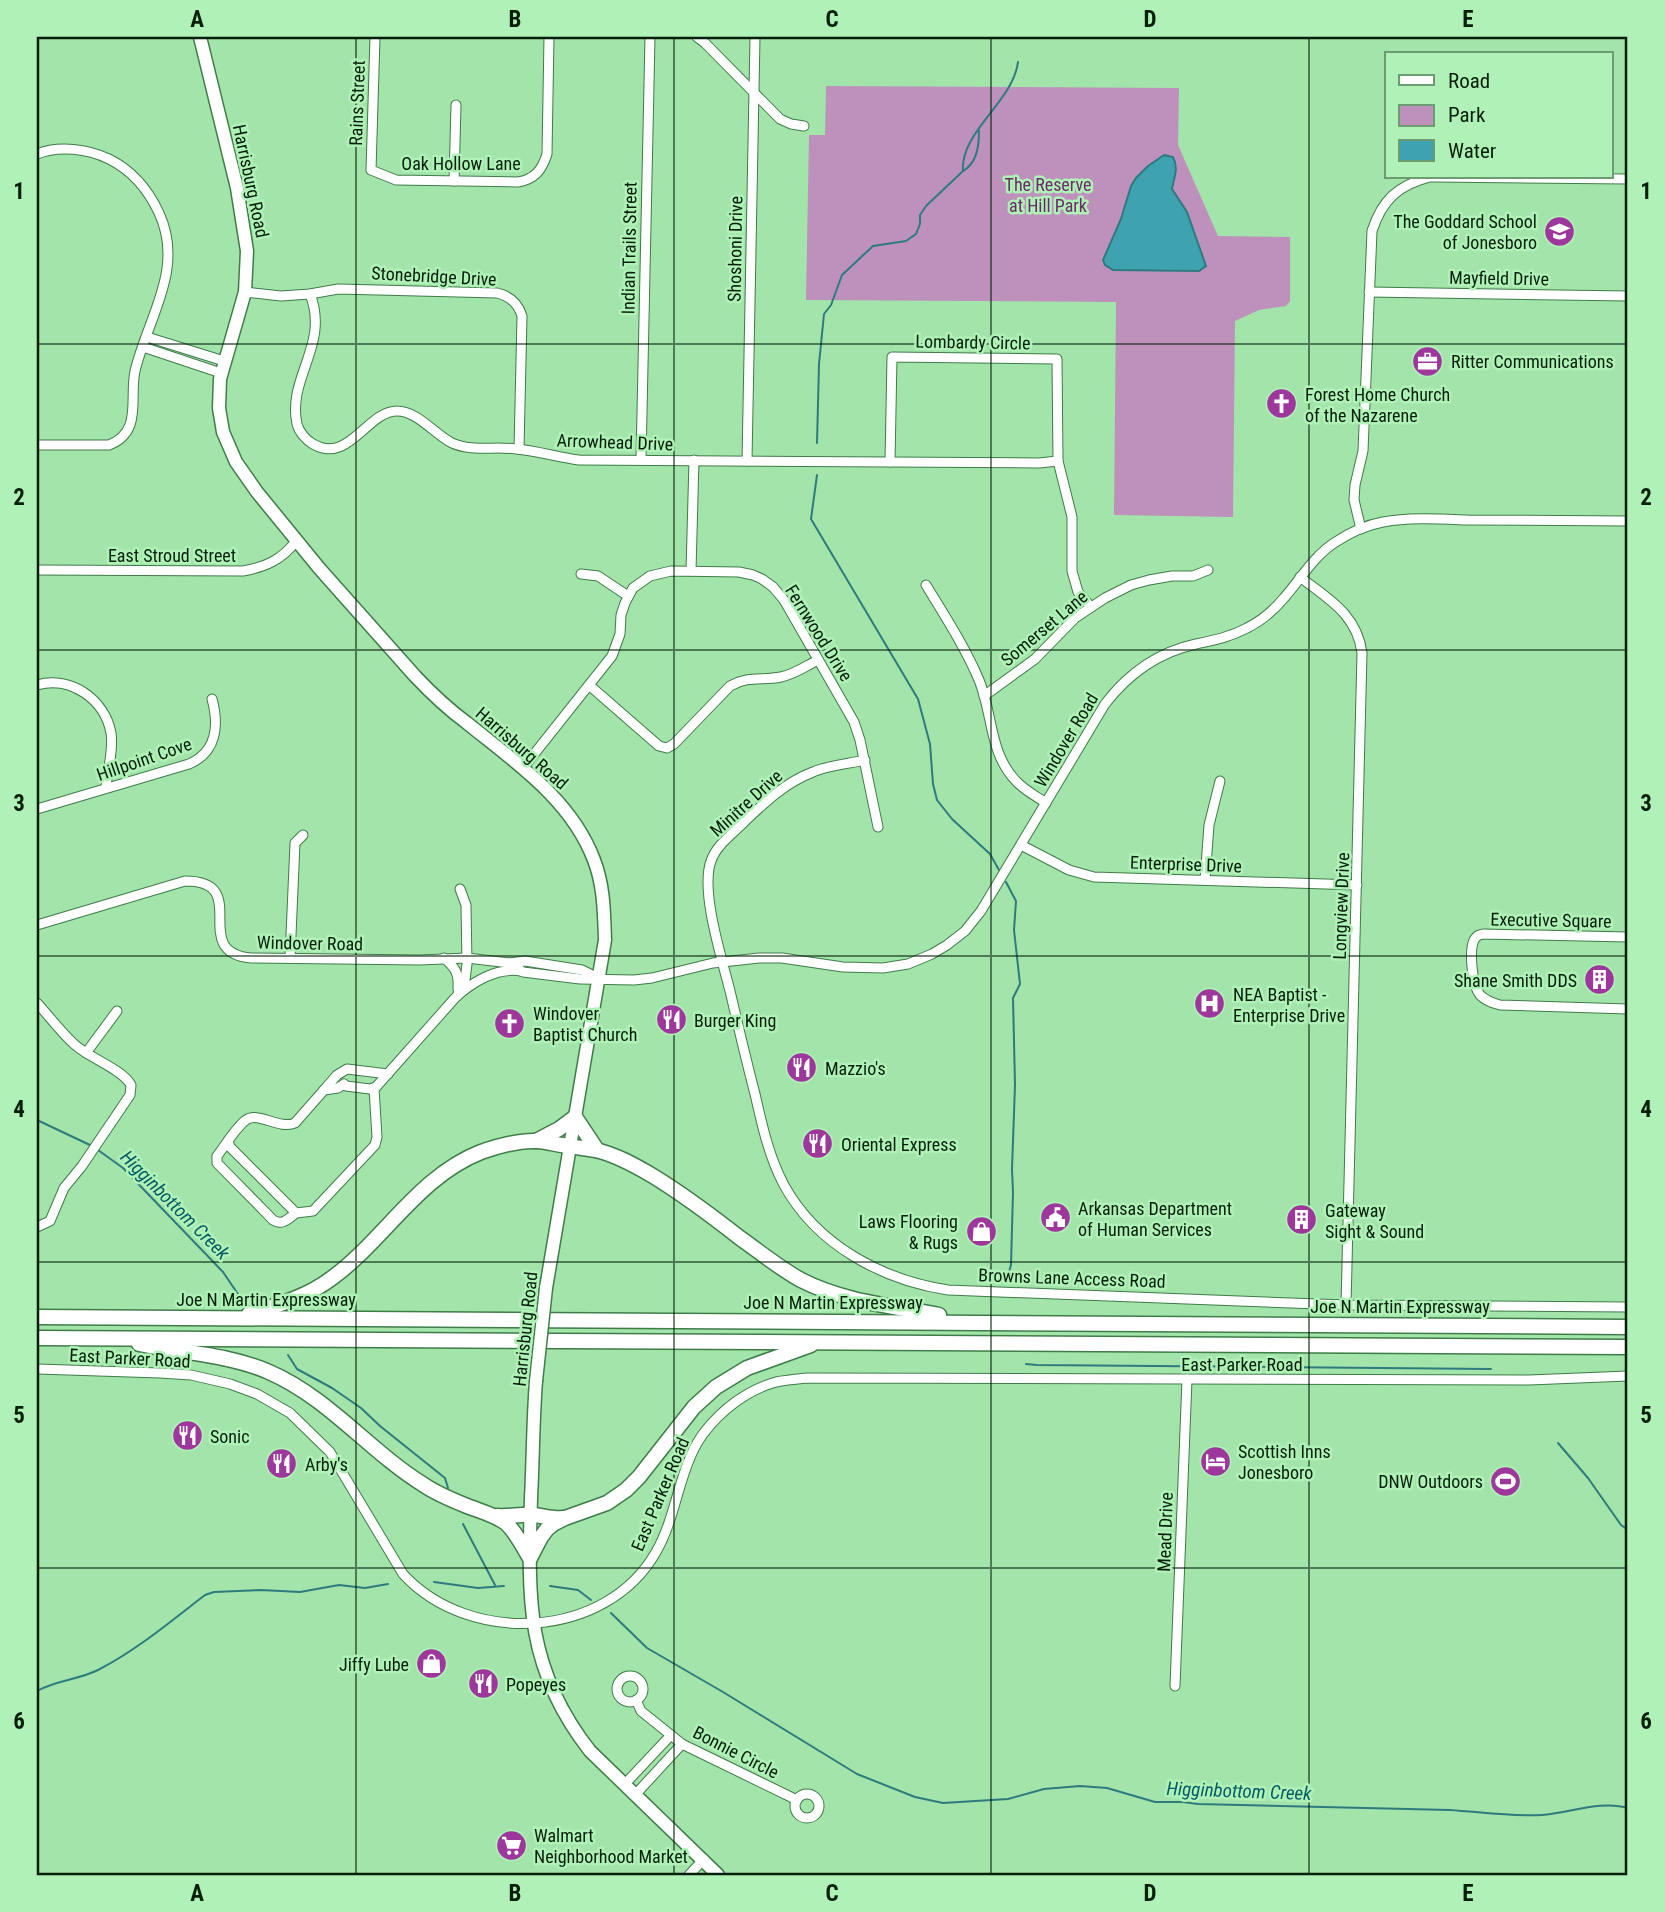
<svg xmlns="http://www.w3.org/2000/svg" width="1665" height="1912" viewBox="0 0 1665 1912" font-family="'Roboto Condensed',sans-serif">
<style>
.green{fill:#be91bc}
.water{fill:#3fa2b0;stroke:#2e7b7e;stroke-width:2}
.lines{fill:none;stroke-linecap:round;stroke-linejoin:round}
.stream{stroke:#2e7b7e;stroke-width:2}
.minor-casing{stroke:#3e7c48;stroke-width:11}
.major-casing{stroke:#3e7c48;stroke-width:15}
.highway-casing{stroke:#3e7c48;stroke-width:17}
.minor{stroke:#fff;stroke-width:9}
.major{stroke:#fff;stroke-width:12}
.highway{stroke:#fff;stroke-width:14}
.major-bridge-casing{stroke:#3e7c48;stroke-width:15;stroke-linecap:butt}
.major-bridge{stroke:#fff;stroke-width:12}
.grid{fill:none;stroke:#051f0a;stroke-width:2;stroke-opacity:0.55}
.labels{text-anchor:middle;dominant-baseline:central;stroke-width:5;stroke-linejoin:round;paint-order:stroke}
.street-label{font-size:18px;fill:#051f0a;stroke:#b0f1b7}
.park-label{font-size:18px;fill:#6a2b69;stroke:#b0f1b7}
.poi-label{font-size:18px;fill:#051f0a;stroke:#b0f1b7;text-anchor:start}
.water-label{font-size:19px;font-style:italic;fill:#025b65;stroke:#b0f1b7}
.neatline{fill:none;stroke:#051f0a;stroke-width:2.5}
.grid-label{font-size:23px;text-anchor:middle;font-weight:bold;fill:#051f0a}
</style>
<rect width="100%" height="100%" fill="#a3e4ab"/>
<!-- green -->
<polygon class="green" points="826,86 1179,88 1178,145 1218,236 1290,237 1290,301 1286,306 1259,310 1235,321 1233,517 1114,515 1116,302 806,300 809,135 825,135"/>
<!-- water -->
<path class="water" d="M1164 155 1173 157C1179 169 1174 177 1172 189L1187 212 1206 266 1199 271 1113 270 1105 265 1103 260 1121 219 1131 186 1136 178 1148 166Z"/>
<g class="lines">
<!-- stream -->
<g class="stream">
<path d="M963 171C977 163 979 146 979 131"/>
<path d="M817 443 819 364 824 314 831 305 842 275 873 246 906 241 916 234 920 224V215L926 206 963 171C960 132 1013 102 1018 62"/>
<polyline points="817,475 811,519 918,699 930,744 933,784 937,800 952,819 990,854 999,870"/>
<polyline points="37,1120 90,1145"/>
<polyline points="98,1150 123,1168 223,1272 244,1303"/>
<polyline points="1006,1282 1011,1265 1013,1192 1012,1169 1015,1085 1013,998 1020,984 1014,930 1016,901 1006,882"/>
<polyline points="288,1355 297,1369 332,1388 361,1408 380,1426 445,1478 448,1488"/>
<polyline points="1026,1364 1037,1365 1491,1369"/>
<polyline points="1558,1443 1588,1478 1621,1525 1628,1530"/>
<polyline points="463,1524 495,1585"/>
<polyline points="434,1582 478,1588 504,1586"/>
<polyline points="550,1586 578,1590 591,1600"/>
<path d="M611 1613 647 1648 723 1692 857 1774 915 1797 943 1803 1008 1799 1044 1789 1080 1786 1107 1788 1155 1802H1183L1198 1804 1450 1810C1481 1812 1512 1817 1542 1815 1569 1813 1602 1800 1628 1808"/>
<path d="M37 1691C56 1680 78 1680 98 1670 137 1650 171 1621 205 1595L214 1592 261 1590 300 1592 339 1585 365 1588 388 1584"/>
</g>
<defs>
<g id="minor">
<path d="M375 37 371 170 396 180 518 182C535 179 542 170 547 154L549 37"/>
<polyline points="697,37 705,43 780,119 791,124 804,126"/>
<path d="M37 154C59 145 88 149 109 159 133 171 148 189 159 213 185 269 148 317 135 371 129 398 143 432 109 445H37"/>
<polyline points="1432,177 1628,179"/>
<polyline points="454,181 456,105"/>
<path d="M245 292 281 296 310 294 338 289 497 293C510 296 518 303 522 316L519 449"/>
<polyline points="1369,292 1628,296"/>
<path d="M310 294C330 345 287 377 297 424 299 432 306 440 313 444 349 465 367 411 397 411 418 411 435 435 452 443 472 452 495 446 516 449 537 451 558 457 579 460L1039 463 1058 461"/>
<polyline points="147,337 224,361"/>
<polyline points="143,347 221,373"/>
<polyline points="641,460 650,37"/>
<polyline points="747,461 755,37"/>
<polyline points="890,462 892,357 1057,359 1058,461 1072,517 1072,571 1078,592 1091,607"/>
<path d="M1361 529 1354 500 1355 485 1363 451 1372 231C1382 200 1398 185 1430 177"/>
<path d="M37 570 243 571C265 567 282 560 296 541"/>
<polyline points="691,571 694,460"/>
<polyline points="581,574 598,576 628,596"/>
<path d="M1300 577C1328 599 1357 614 1362 653L1346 1305"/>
<path d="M926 585C945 616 965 647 979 680 993 714 989 753 1016 781 1024 790 1036 796 1046 803"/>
<path d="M37 685C71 675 105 700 111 733 114 750 107 772 106 788"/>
<path d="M589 685 659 746 667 748 674 744 730 686C749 675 762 681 781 677 795 674 806 666 818 660"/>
<polyline points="984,696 1035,659 1075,618 1105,598 1131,585 1149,580 1172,576 1193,576 1208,570"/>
<path d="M865 760C848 764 829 765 813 772 784 783 763 804 741 825 730 836 716 846 711 861 700 891 722 959 730 991 738 1025 746 1060 755 1094 762 1125 769 1157 784 1185 817 1245 882 1280 948 1290L1346 1305 1628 1307"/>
<polyline points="523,768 612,656 620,634 621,615 625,603 633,588 650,576 671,571 739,572 753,575 762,579 773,587 784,600 854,722 860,740 878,827"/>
<path d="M37 809 189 764C217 752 219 725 212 699"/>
<polyline points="1021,845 1069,870 1094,877 1357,885"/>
<polyline points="1205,880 1209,825 1220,781"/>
<path d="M37 925 185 881C254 881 187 952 251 958L420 960 467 958 510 963 525 961 582 970 598 978"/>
<path d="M1628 937 1483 934C1479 935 1477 935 1474 940 1469 951 1472 985 1480 995 1486 1001 1492 1003 1500 1005L1628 1009"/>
<polyline points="290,958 295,843 303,835"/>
<path d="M444 958C456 968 459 974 458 989"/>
<path d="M510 963 523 972 580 979 634 980 652 978 713 963 759 958H782L843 967 883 968 908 964 932 954 947 945 965 931 981 911 1105 704C1128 674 1159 652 1196 644 1215 640 1230 637 1247 628 1261 621 1274 610 1284 598 1300 580 1313 557 1334 543 1349 533 1366 525 1383 522 1410 517 1441 519 1468 520 1522 520 1575 521 1628 521"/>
<polyline points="458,994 465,980 467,964 466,905 460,889"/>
<path d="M37 1003C49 1016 60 1031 74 1044 89 1058 122 1069 131 1085L130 1095 82 1166 64 1188 50 1221 37 1227"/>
<polyline points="86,1053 117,1011"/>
<polyline points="324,1090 337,1075 347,1069 388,1074"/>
<polyline points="228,1141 230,1147 296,1213 313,1211 375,1145 377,1137 374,1088"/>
<path d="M296 1213C288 1219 282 1226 273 1220L217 1163V1156C225 1146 236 1127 246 1120 258 1111 279 1130 295 1123L324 1090 338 1088 344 1084 346 1086 370 1089 376 1087 455 998C472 982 497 967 521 971"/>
<path d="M37 1369 160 1373 191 1375 230 1384 257 1394 290 1413 330 1452 403 1574C469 1646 606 1640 656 1552 677 1516 679 1467 703 1434 721 1410 747 1390 776 1382 786 1380 797 1379 807 1378L1529 1380 1628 1376"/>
<circle cx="630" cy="1689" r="13"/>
<polyline points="1175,1686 1187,1379"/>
<polyline points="636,1700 641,1711 682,1744 797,1800"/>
<polyline points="624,1785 671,1735"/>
<circle cx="807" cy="1806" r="12"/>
<polyline points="635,1795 682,1744"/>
<polyline points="689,1875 704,1859"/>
</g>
<g id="major">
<path d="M200 37 237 188 247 251 245 292 220 379 219 408 223 432 236 462 257 492 319 568 415 676C431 693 448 709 467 723 515 762 571 799 594 860 604 886 604 912 605 940L546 1288"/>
<path d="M536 1381C533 1420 533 1459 531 1498 528 1598 525 1668 590 1751L718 1875"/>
</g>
<g id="highway">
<polyline points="536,1141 559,1129 575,1117 597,1150"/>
<path d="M249 1314C278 1305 307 1297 332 1278 384 1240 419 1176 481 1152 498 1146 519 1140 538 1141 548 1142 559 1145 569 1146 578 1148 587 1148 595 1150 615 1154 636 1166 653 1176 684 1195 712 1216 740 1238 760 1252 779 1268 801 1280 844 1302 892 1306 939 1315"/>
<polyline points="37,1317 1628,1327"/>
<polyline points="37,1338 1628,1347"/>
<path d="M139 1344C182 1353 228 1354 269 1372 329 1398 369 1451 424 1485 437 1494 452 1500 467 1506 480 1511 495 1515 506 1523 516 1532 523 1547 530 1558"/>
<path d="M497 1516C509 1517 521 1514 533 1515 544 1516 553 1519 563 1518"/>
<polyline points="530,1558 541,1537 547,1529 553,1524 565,1518 607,1503 626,1490 639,1477 694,1407 716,1387 747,1368 811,1345"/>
</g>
</defs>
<!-- minor casing -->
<use href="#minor" class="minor-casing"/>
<!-- major casing -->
<use href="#major" class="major-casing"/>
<!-- highway casing -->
<use href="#highway" class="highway-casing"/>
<!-- minor -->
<use href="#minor" class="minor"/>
<!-- major -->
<use href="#major" class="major"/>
<!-- highway -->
<use href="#highway" class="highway"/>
<defs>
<polyline id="major-bridge" points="536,1381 546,1288"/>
</defs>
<!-- major-bridge casing -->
<use href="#major-bridge" class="major-bridge-casing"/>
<!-- major-bridge -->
<use href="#major-bridge" class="major-bridge"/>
</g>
<!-- grid -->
<path class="grid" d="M356 37V1875M674 37V1875M991 37V1875M1309 37V1875M37 344H1628M37 650H1628M37 956H1628M37 1262H1628M37 1568H1628"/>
<!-- icons -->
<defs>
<symbol id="school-disc" viewBox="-11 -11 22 22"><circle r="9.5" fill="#9d379c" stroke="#b0f1b7"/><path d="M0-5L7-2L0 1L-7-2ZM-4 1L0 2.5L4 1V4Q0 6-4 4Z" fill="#fff"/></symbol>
<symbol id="office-disc" viewBox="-11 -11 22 22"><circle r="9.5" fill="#9d379c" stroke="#b0f1b7"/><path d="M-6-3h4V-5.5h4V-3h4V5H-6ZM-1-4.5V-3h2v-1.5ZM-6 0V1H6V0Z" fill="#fff"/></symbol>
<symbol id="church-disc" viewBox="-11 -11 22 22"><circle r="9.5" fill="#9d379c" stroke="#b0f1b7"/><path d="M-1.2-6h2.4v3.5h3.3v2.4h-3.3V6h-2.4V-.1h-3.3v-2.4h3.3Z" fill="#fff"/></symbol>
<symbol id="building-disc" viewBox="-11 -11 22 22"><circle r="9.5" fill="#9d379c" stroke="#b0f1b7"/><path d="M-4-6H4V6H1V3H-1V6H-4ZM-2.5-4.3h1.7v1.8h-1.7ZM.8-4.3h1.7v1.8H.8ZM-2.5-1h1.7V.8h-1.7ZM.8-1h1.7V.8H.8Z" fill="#fff"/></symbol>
<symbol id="hospital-disc" viewBox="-11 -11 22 22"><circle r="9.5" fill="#9d379c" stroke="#b0f1b7"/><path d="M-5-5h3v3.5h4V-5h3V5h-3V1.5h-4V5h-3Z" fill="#fff"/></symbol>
<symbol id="restaurant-disc" viewBox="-11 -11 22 22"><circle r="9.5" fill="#9d379c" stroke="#b0f1b7"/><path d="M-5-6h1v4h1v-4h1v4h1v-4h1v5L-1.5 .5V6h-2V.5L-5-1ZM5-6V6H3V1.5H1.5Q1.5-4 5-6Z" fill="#fff"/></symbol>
<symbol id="civic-disc" viewBox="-11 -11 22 22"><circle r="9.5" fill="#9d379c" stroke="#b0f1b7"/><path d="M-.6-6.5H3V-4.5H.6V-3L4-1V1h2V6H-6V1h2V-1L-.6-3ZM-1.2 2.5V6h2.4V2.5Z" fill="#fff"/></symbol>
<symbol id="shop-disc" viewBox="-11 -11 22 22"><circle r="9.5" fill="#9d379c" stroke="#b0f1b7"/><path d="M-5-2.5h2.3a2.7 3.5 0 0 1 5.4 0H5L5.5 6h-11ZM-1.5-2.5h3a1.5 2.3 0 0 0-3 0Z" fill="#fff"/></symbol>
<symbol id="hotel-disc" viewBox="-11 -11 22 22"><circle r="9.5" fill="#9d379c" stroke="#b0f1b7"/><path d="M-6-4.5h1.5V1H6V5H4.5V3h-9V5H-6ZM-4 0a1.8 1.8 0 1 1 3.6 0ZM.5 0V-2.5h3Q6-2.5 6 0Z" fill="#fff"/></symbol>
<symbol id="stadium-disc" viewBox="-11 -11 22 22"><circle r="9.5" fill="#9d379c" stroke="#b0f1b7"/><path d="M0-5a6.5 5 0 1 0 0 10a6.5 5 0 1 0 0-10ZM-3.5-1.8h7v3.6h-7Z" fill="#fff"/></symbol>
<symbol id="supermarket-disc" viewBox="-11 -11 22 22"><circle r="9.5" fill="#9d379c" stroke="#b0f1b7"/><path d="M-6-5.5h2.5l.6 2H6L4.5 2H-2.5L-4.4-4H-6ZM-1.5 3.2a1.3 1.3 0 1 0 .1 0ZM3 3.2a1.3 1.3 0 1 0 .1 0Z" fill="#fff"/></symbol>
</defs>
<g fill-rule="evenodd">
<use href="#school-disc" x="1542" y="214" width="35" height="35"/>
<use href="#office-disc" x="1410" y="344" width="35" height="35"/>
<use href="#church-disc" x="1264" y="386" width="35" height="35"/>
<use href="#building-disc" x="1582" y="962" width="35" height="35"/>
<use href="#hospital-disc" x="1192" y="986" width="35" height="35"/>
<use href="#restaurant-disc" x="654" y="1002" width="35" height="35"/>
<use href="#church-disc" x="492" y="1006" width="35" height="35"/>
<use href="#restaurant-disc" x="784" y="1050" width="35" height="35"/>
<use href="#restaurant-disc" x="800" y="1126" width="35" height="35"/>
<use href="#civic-disc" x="1038" y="1200" width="35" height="35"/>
<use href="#building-disc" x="1284" y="1202" width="35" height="35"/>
<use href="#shop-disc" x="964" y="1214" width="35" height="35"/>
<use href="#restaurant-disc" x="170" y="1418" width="35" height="35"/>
<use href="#hotel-disc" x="1198" y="1444" width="35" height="35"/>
<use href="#restaurant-disc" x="264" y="1446" width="35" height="35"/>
<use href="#stadium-disc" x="1488" y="1464" width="35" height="35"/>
<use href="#shop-disc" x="414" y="1646" width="35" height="35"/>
<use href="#restaurant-disc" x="466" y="1666" width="35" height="35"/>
<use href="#supermarket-disc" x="494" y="1828" width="35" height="35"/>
</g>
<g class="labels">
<!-- street labels -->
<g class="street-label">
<text transform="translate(357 103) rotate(-88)">Rains Street</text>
<text x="461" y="163">Oak Hollow Lane</text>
<text transform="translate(251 181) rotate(78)">Harrisburg Road</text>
<text transform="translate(629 248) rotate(-89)">Indian Trails Street</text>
<text transform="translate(735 249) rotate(-89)">Shoshoni Drive</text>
<text transform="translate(434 276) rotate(3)">Stonebridge Drive</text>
<text transform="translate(1499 278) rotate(1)">Mayfield Drive</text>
<text transform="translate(973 342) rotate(1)">Lombardy Circle</text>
<text transform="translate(615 442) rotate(2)">Arrowhead Drive</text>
<text x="172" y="555">East Stroud Street</text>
<text transform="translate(1044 628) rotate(-40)">Somerset Lane</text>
<text transform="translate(819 633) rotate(58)">Fernwood Drive</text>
<text transform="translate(1066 740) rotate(-59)">Windover Road</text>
<text transform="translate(522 748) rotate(41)">Harrisburg Road</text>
<text transform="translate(144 759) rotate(-19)">Hillpoint Cove</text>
<text transform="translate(746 803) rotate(-42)">Minitre Drive</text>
<text transform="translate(1186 864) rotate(2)">Enterprise Drive</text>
<text transform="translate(1341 906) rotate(-88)">Longview Drive</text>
<text transform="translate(1551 920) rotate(1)">Executive Square</text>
<text transform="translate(310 943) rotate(1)">Windover Road</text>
<text transform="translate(1072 1278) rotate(2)">Browns Lane Access Road</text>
<text x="266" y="1299">Joe N Martin Expressway</text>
<text x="833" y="1302">Joe N Martin Expressway</text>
<text x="1400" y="1306">Joe N Martin Expressway</text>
<text transform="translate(525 1329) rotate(-84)">Harrisburg Road</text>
<text transform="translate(130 1358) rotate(3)">East Parker Road</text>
<text x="1242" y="1364">East Parker Road</text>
<text transform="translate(660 1494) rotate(-67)">East Parker Road</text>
<text transform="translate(1165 1532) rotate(-88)">Mead Drive</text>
<text transform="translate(736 1752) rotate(27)">Bonnie Circle</text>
</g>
<!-- park labels -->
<g class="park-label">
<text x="1048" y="184">The Reserve<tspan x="1048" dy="21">at Hill Park</tspan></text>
</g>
<!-- poi labels -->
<g class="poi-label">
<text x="1537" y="221" text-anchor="end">The Goddard School<tspan x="1537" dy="21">of Jonesboro</tspan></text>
<text x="1451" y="361">Ritter Communications</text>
<text x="1305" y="394">Forest Home Church<tspan x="1305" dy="21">of the Nazarene</tspan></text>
<text x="1577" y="980" text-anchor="end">Shane Smith DDS</text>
<text x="1233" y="994">NEA Baptist -<tspan x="1233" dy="21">Enterprise Drive</tspan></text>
<text x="533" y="1013">Windover<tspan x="533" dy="21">Baptist Church</tspan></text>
<text x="694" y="1020">Burger King</text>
<text x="825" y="1068">Mazzio's</text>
<text x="841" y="1144">Oriental Express</text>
<text x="1078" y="1208">Arkansas Department<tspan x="1078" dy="21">of Human Services</tspan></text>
<text x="1325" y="1210">Gateway<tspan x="1325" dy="21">Sight &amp; Sound</tspan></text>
<text x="958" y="1221" text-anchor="end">Laws Flooring<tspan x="958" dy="21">&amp; Rugs</tspan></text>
<text x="210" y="1436">Sonic</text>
<text x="1238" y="1451">Scottish Inns<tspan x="1238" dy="21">Jonesboro</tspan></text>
<text x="305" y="1464">Arby's</text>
<text x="1483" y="1481" text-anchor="end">DNW Outdoors</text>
<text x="409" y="1664" text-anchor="end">Jiffy Lube</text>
<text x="506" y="1684">Popeyes</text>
<text x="534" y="1835">Walmart<tspan x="534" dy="21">Neighborhood Market</tspan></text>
</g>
<!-- water labels -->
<g class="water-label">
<text transform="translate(175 1205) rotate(45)">Higginbottom Creek</text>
<text transform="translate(1239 1791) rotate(2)">Higginbottom Creek</text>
</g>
</g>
<!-- border -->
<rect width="1665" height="1912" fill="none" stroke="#b0f1b7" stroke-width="77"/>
<!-- legend -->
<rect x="1385" y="52" width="228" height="126" fill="#b0f1b7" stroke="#6c9d72" stroke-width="2"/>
<rect x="1399" y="75" width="35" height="10" fill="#ffffff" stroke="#6c9d72" stroke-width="2"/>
<text x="1448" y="88" font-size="21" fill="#051f0a">Road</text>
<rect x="1399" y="105" width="35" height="21" fill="#be91bc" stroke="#6c9d72" stroke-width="2"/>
<text x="1448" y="122" font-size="21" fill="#051f0a">Park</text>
<rect x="1399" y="140" width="35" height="21" fill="#3fa2b0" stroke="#6c9d72" stroke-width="2"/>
<text x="1448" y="158" font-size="21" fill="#051f0a">Water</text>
<rect x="38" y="38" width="1588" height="1836" class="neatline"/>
<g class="grid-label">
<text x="197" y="27">A</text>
<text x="515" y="27">B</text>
<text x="832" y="27">C</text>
<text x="1150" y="27">D</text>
<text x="1468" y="27">E</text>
<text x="19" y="199">1</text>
<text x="1646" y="199">1</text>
<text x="19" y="505">2</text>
<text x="1646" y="505">2</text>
<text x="19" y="811">3</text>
<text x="1646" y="811">3</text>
<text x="19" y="1117">4</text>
<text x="1646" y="1117">4</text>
<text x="19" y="1423">5</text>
<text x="1646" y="1423">5</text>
<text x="19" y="1729">6</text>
<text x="1646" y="1729">6</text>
<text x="197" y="1901">A</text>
<text x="515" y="1901">B</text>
<text x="832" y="1901">C</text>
<text x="1150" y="1901">D</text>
<text x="1468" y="1901">E</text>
</g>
</svg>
